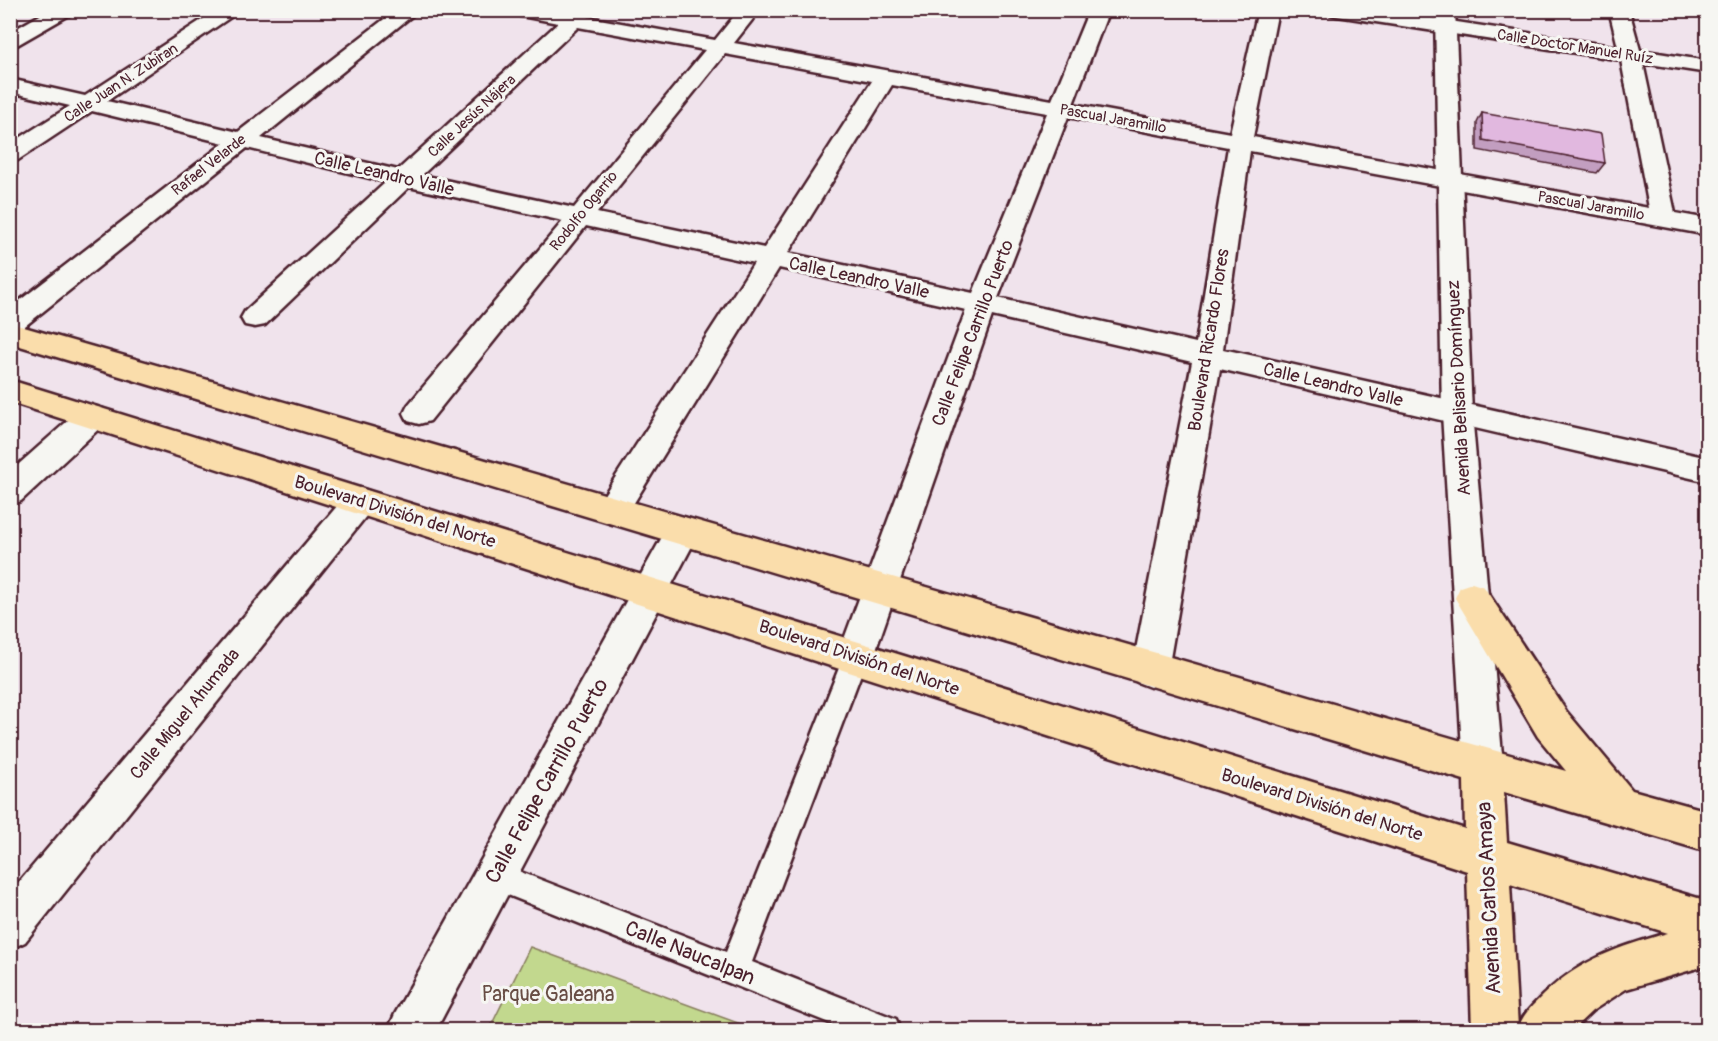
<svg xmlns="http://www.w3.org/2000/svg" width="1718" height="1041" viewBox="0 0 1718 1041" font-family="Pangolin,sans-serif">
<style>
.green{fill:#c2d88e;stroke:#867c5c;stroke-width:1.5}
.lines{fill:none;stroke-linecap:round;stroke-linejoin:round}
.lane-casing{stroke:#4a1f2b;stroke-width:5}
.street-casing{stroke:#4a1f2b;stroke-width:5}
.secondary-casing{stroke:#4a1f2b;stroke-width:5}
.primary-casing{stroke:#4a1f2b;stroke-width:5}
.lane{fill:#f6f6f2;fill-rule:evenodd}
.street{fill:#f6f6f2;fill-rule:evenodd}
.secondary{fill:#f6f6f2;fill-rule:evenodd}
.primary{fill:#faddab;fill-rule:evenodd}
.wall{fill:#c29ec0;stroke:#4a1f2b;stroke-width:1.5}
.building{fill:#e1b8df;stroke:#4a1f2b;stroke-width:1.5}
.labels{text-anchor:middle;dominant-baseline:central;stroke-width:6;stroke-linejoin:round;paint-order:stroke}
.far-street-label{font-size:15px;fill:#4a1f2b;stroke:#f6f6f2}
.street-label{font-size:18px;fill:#4a1f2b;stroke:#f6f6f2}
.near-street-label{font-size:21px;fill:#4a1f2b;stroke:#f6f6f2}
.near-park-label{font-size:21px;fill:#684d44;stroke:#f6f6f2}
</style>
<rect width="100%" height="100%" fill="#f0e3ec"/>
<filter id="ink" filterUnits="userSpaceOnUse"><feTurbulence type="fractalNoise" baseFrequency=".0167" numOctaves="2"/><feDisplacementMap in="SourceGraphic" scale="12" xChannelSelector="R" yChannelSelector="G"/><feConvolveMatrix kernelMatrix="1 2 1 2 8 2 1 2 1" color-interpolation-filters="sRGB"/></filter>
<g filter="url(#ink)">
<!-- green -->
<polygon class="green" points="530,947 757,1030 489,1030"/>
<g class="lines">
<defs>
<polygon id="lane" points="855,647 864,650 867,658 752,962 896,1019 900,1030 847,1030 485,886 481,876 485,866 495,862 726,952 843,658 846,650"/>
<g id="street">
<polygon points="49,10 74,10 71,14 17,45 10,47 10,32"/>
<path d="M217 10H241L107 101 238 132 396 10H419L261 138 398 170 558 23 511 14 508 10H554L569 13 572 10H594L588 17 715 40 739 10H760L734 43 1052 100 1089 10H1109L1073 104 1230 133 1258 10H1278L1253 137 1649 208 1621 60 1337 16 1330 14 1327 10H1379L1618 47 1609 10H1629L1640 50 1708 61V73L1643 63 1675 213 1708 219V235L1250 151 1223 349 1708 458V482L1220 369 1168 670 1163 682 1150 687 1137 682 1132 670 1192 362 992 316 873 658 868 670 855 674 842 670 837 658 966 310 779 268 624 519 612 523 600 519 596 510 600 501 754 263 586 226 430 421 419 424 408 421 404 413 408 405 563 221 409 187 265 325 255 327 245 325 241 318 245 311 386 182 247 148 20 330 10 332V308L224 143 92 111 18 160 10 162V144L70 106 10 92V79L85 96ZM578 27 705 50 574 208 422 175ZM725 54 872 81 764 248 597 213ZM892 85 1047 113 973 293 788 253ZM1068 117 1228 147 1196 343 998 298Z"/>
<polygon points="92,406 103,409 107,417 103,425 21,501 10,505 10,472 81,409"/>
<polygon points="360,488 371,492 376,501 371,510 25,942 10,949 10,893 349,492"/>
<polygon points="683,517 695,521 700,531 436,1030 388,1030 395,1014 671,521"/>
</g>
<polygon id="secondary" points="1435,10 1455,10 1472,413 1503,766 1497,779 1483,785 1469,779 1463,766 1442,413"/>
<path id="primary" d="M10 323 1566 771 1538 737 1455 598 1460 587 1472 583 1484 587 1566 711 1632 790 1708 811V852L1504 792 1507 842 1708 901V965L1626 989 1592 1011 1572 1030H1472L1467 871 10 402V380L1465 829 1464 780 10 343ZM1510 884 1668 933C1619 947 1581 959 1543 995 1532 1006 1524 1013 1518 1028Z"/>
</defs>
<!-- lane casing -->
<use href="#lane" class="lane-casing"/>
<!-- street casing -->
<use href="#street" class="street-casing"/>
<!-- secondary casing -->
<use href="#secondary" class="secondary-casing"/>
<!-- primary casing -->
<use href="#primary" class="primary-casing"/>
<!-- lane -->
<use href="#lane" class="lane"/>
<!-- street -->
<use href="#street" class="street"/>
<!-- secondary -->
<use href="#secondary" class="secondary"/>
<!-- primary -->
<use href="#primary" class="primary"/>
</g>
<!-- wall -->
<polygon class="wall" points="1482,113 1605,163 1597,173 1477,150 1477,123"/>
<!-- building -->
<polygon class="building" points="1482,113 1601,134 1605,163 1483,140"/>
</g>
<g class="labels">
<!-- far-street labels -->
<g class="far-street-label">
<text transform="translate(1575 47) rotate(9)">Calle Doctor Manuel Ruíz</text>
<text transform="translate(121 83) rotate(-33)">Calle Juan N. Zubiran</text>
<text transform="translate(472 116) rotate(-43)">Calle Jesús Nájera</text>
<text transform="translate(1113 119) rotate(10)">Pascual Jaramillo</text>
<text transform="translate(209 165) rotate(-38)">Rafael Velarde</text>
<text transform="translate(1591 206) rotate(10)">Pascual Jaramillo</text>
<text transform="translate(584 211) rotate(-51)">Rodolfo Ogarrio</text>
</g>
<!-- street labels -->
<g class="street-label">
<text transform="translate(384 174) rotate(13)">Calle Leandro Valle</text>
<text transform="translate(859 278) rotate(12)">Calle Leandro Valle</text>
<text transform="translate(973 333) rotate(-69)">Calle Felipe Carrillo Puerto</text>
<text transform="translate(1209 340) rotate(-81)">Boulevard Ricardo Flores</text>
<text transform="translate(1333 385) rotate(13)">Calle Leandro Valle</text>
<text transform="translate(1459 388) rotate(-93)">Avenida Belisario Domínguez</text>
<text transform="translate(395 512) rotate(17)">Boulevard División del Norte</text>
<text transform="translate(859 658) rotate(18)">Boulevard División del Norte</text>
<text transform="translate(185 714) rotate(-51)">Calle Miguel Ahumada</text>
<text transform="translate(1322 805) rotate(17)">Boulevard División del Norte</text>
</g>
<!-- near-street labels -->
<g class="near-street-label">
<text transform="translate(547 781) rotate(-61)">Calle Felipe Carrillo Puerto</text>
<text transform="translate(1489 898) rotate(-93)">Avenida Carlos Amaya</text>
<text transform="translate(690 953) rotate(22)">Calle Naucalpan</text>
</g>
<!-- near-park labels -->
<g class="near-park-label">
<text x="548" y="994">Parque Galeana</text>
</g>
</g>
<!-- margin -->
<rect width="1718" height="1041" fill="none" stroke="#f6f6f2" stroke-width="36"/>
<rect x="18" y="18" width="1682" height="1005" fill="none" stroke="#4a1f2b" stroke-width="2" filter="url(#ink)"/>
</svg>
